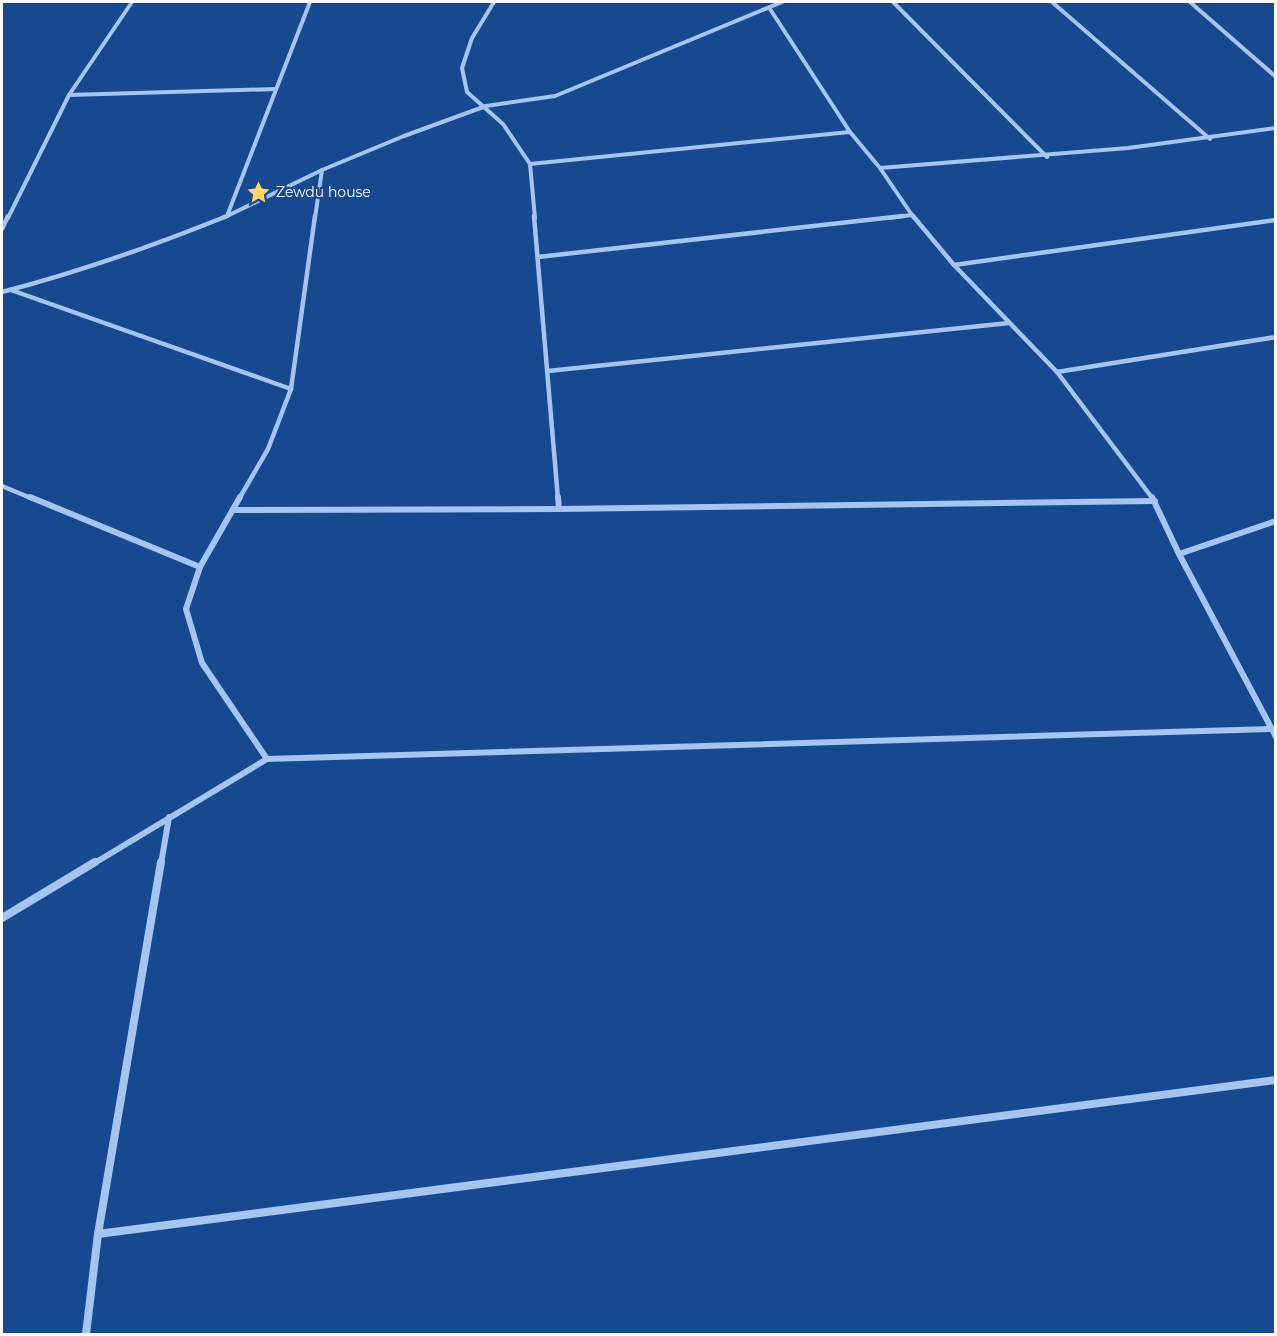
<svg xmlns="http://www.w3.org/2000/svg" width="1277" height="1336" viewBox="0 0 1277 1336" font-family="Montserrat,sans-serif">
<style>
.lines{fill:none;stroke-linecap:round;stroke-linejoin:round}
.street-far3{stroke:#a5c5f0;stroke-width:4}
.street-far2{stroke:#a5c5f0;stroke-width:4.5}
.street-far1{stroke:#a5c5f0;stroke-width:6}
.street{stroke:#a5c5f0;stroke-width:8}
.labels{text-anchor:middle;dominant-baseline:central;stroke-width:4.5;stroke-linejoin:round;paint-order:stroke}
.far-poi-label{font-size:14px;fill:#fff;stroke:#174991;text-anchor:start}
</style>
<rect width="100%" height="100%" fill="#174991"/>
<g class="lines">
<!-- street-far3 -->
<g class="street-far3">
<polyline points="494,2 472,38 462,68 467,92 503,124 530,164 535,218"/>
<polyline points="893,2 1047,157"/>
<polyline points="1052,2 1210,139"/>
<polyline points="1190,2 1276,77"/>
<polyline points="770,9 850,132 880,168 914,218"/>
<polyline points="69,95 276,89"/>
<polyline points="530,164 850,132"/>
<polyline points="880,168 1128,148 1276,128"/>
<polyline points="227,216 310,2"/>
<polyline points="8,218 69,95 132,2"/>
<polyline points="223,218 322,170 404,136 486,106 555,96 782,2"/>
<polyline points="315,218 322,170"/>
<polyline points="889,218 912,215"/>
</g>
<!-- street-far2 -->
<g class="street-far2">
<polyline points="534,216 558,499"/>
<polyline points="913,216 954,265 1057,372 1153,499"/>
<polyline points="2,229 8,216"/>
<polyline points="538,257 903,216"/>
<polyline points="954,265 1276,220"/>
<polyline points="11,290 291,389"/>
<path d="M2 292C79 272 153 246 227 216"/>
<polyline points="548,371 1009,323"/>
<polyline points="1057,372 1276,337"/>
<polyline points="2,486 33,499"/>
<polyline points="239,499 268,449 291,389 315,216"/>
</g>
<!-- street-far1 -->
<g class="street-far1">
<polyline points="30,497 200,567"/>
<polyline points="240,497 200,567 186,609 202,663 267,759 1271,729"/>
<polyline points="558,497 559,509"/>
<polyline points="1152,497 1179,554 1276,737"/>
<polyline points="233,510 559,509 1155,501"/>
<polyline points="1179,554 1276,521"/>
<polyline points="93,864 267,759"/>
<polyline points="161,864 169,817"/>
</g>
<!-- street -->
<g class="street">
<polyline points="2,918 95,862"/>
<polyline points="98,1234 1276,1080"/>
<polyline points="86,1334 98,1234 161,862"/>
</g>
</g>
<!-- icons -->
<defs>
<symbol id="sight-bare" viewBox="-9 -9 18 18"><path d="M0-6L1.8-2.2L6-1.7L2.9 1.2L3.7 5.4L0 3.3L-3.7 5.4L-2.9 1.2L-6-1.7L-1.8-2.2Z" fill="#ffd664" stroke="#174991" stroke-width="2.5" paint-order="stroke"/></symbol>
</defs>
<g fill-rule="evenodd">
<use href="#sight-bare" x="242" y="176" width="33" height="33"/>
</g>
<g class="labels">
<!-- far-poi labels -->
<g class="far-poi-label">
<text x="276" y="192">Zewdu house</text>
</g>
</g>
<!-- border -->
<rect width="1277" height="1336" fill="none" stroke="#ffffff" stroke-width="6"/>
</svg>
